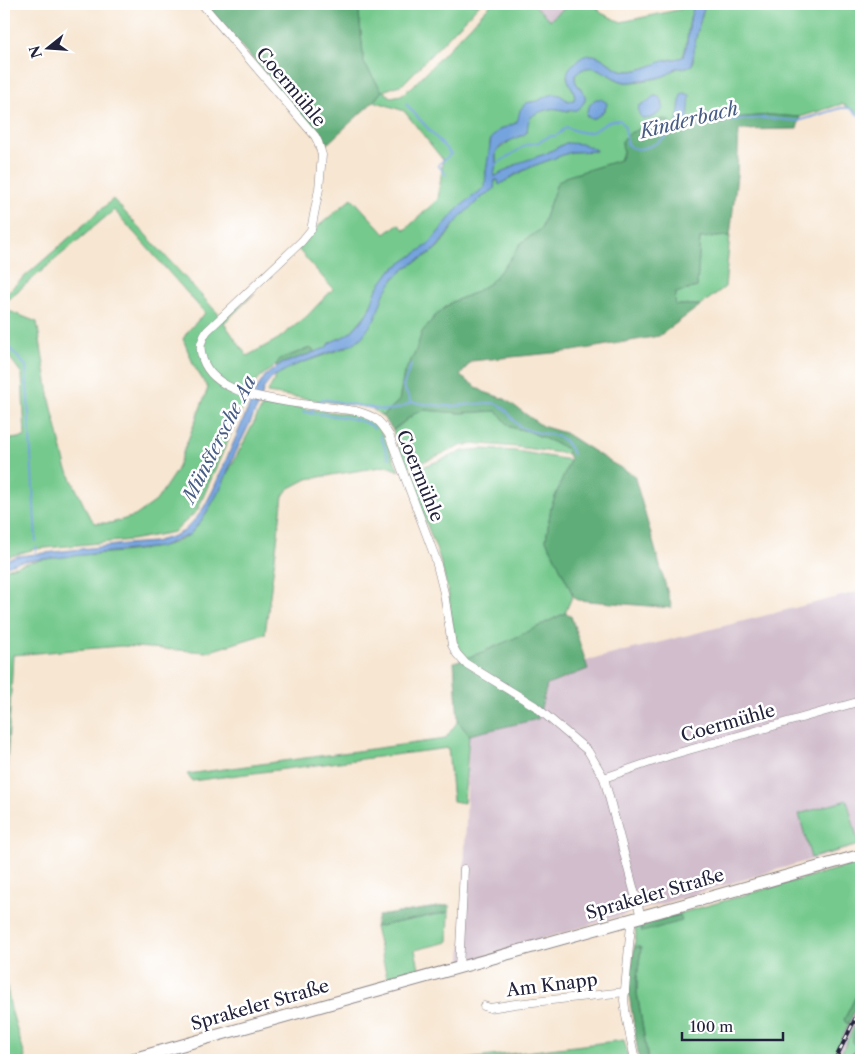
<svg xmlns="http://www.w3.org/2000/svg" width="865" height="1064" viewBox="0 0 865 1064" font-family="'Libre Caslon Text',serif">
<style>
.industrial{fill:#d1bdcc}
.green{fill:#74c98d;stroke:#4b7664;fill-rule:evenodd}
.forest{fill:#5fad78;stroke:#40685a}
.water{fill:#74a3dd;stroke:#4b628c}
.lines{fill:none;stroke-linecap:round;stroke-linejoin:round}
.stream{stroke:#74a3dd;stroke-width:2}
.minor-casing{stroke:#8c8486;stroke-width:9}
.secondary-casing{stroke:#8c8486;stroke-width:13}
.minor{stroke:#fff;stroke-width:8}
.secondary{stroke:#fff;stroke-width:11}
.rail-casing{stroke:#22223b;stroke-width:4}
.rail{stroke:#fff;stroke-width:2;stroke-dasharray:5.5;stroke-linecap:butt}
.labels{text-anchor:middle;dominant-baseline:central;stroke-width:5;stroke-linejoin:round;paint-order:stroke}
.street-label{font-size:18px;fill:#22223b;stroke:#fff}
.water-label{font-size:19px;font-style:italic;fill:#475c84;stroke:#fff}
</style>
<rect width="100%" height="100%" fill="#fff"/>
<filter id="ink" filterUnits="userSpaceOnUse"><feTurbulence type="fractalNoise" baseFrequency=".02" numOctaves="2"/><feDisplacementMap in="SourceGraphic" scale="10" xChannelSelector="R" yChannelSelector="G"/><feConvolveMatrix kernelMatrix="1 2 1 2 8 2 1 2 1" color-interpolation-filters="sRGB"/></filter>
<filter id="wash" filterUnits="userSpaceOnUse"><feTurbulence type="fractalNoise" baseFrequency=".0096" numOctaves="4" result="noise"/><feDisplacementMap in="SourceGraphic" scale="20" xChannelSelector="R" yChannelSelector="G"/><feGaussianBlur stdDeviation="1.12" result="paint"/><feColorMatrix in="noise" values="0 0 0 0 0 0 0 0 0 0 0 0 0 0 0 0 0 1.4 0 .05"/><feComposite in="paint" operator="in"/></filter>
<g filter="url(#wash)">
<rect width="100%" height="100%" fill="#f7e6d2"/>
<!-- industrial -->
<g class="industrial">
<polygon points="533,4 569,4 550,20"/>
<polygon points="861,591 861,845 461,963 469,735 538,719 547,685 588,669 586,661"/>
<polygon points="861,998 861,1013 838,1060 832,1060"/>
</g>
<!-- green -->
<g class="green">
<path d="M358 4H480L403 84 383 91 391 97 401 95 412 87 491 4H533L550 20 569 4H595L601 13 621 22 682 9 685 4H695C687 20 689 40 683 57 678 59 672 59 667 60 654 64 635 74 621 70 612 67 606 59 597 56L567 76C568 85 577 91 574 100 567 103 565 100 560 95L545 97 538 101 530 102 516 123 499 130 495 134 490 141V151L486 172 485 187 428 245 390 271 377 289 368 312 351 332 343 337 331 342 326 348 315 352 310 348 280 359 275 366 260 377 250 390 197 511 174 532 131 540 35 549 4 558V440L25 437 22 374 4 350V309L37 322 50 400 66 467 88 514 95 523H111L135 516 156 501 176 471 208 388 194 366 183 339 188 331 205 313 114 210 6 301 4 300V295L113 199 223 319 255 293 224 323 247 356 278 339 306 317 333 289 298 249 315 229 352 198 385 234 398 224 405 230 438 199 443 160 404 111 374 101 382 91 364 63Z"/>
<path d="M706 4H861V114L842 104 800 117 771 115 719 119 675 130 669 122 663 119 630 133 622 141 623 153 620 160 565 177 557 183 541 229 521 243 508 262 491 282 474 293 452 302 435 316 422 332 415 353 404 373 399 401 382 416 371 408 267 393 278 373 293 366 347 347 380 301C387 287 396 274 409 266 419 260 430 255 438 247 447 237 453 225 461 216 470 205 483 197 494 189L495 180H498L499 184 533 166 571 152 596 151 566 143 545 154 515 165 494 177V174L496 162V153L499 149 514 138 522 136 527 132 528 120 532 115 540 111 554 108 568 111 580 107 585 101C584 87 574 88 575 75 595 55 608 80 625 82 634 83 656 79 664 76 669 74 673 70 678 68 682 66 688 65 693 64 693 45 699 21 706 4ZM651 98 657 114 649 119 641 117 638 111 639 106 647 102ZM593 102 606 109 602 113 588 118C584 112 589 107 593 102Z"/>
<polygon points="730,236 725,287 701,305 675,305 676,292 697,287 700,238"/>
<path d="M264 403 363 416 376 425 385 438 399 471 387 466 307 479 288 489 283 496 265 634 207 652 121 646 13 655 4 819V570C40 556 83 555 122 552 143 549 171 548 189 535 197 528 204 516 210 507Z"/>
<polygon points="424,410 460,413 497,411 510,427 528,431 566,448 568,454 517,447 481,444 463,445 411,467 405,466 393,431 414,414"/>
<polygon points="482,449 516,451 570,460 551,507 546,540 554,555 573,595 565,613 520,636 468,658 462,653 455,644 448,591 439,556 407,473 464,451"/>
<polygon points="458,721 469,735 464,803 453,801 448,748 192,781 187,774 445,739"/>
<polygon points="847,800 859,845 811,858 799,814"/>
<polygon points="861,862 861,986 844,1020 846,1023 849,1023 832,1060 827,1055 824,1054 818,1060 648,1060 637,993 637,978 641,948 635,947 634,949 636,934 635,926 641,924 641,930 680,915 660,919"/>
<polygon points="449,912 448,942 415,950 420,972 388,981 375,927"/>
<polygon points="4,972 11,1009 26,1060 4,1060"/>
<path d="M861 1012C861 1015 862 1018 861 1020 858 1033 848 1034 856 1048L859 1049 848 1060H838Z"/>
<polygon points="624,1040 629,1060 459,1060"/>
</g>
<!-- forest -->
<g class="forest">
<polygon points="205,4 358,4 364,63 382,91 374,101 326,145"/>
<polygon points="771,115 800,117 797,129 739,130 737,175 730,236 700,238 697,287 676,293 675,305 701,305 659,336 573,351 471,361 460,376 484,392 505,399 542,426 565,433 612,463 634,475 672,608 577,600 573,595 554,555 546,540 551,507 570,460 566,448 528,431 510,427 497,411 460,413 424,410 414,414 393,430 382,416 399,401 404,373 415,353 422,332 435,316 452,302 474,293 491,282 508,262 521,243 541,229 557,183 565,177 620,160 623,153 622,141 630,133 663,119 669,121 675,130 719,119"/>
<polygon points="310,348 315,352 275,366 280,359"/>
<path d="M565 613 571 616 588 669 547 685 538 719 469 735 458 721 454 662C493 650 529 631 565 613Z"/>
<polygon points="450,905 449,912 375,927 378,916"/>
<polygon points="680,915 682,921 642,932 641,924"/>
<polygon points="637,946 641,948 637,978 637,993 648,1060 639,1060 629,994 629,984 634,949"/>
<polygon points="861,986 861,998 849,1023 847,1023 844,1020"/>
<path d="M861 1020V1048L858 1049C847 1041 856 1031 861 1020Z"/>
</g>
<!-- water -->
<g class="water">
<path d="M695 4H706L702 14 696 38 692 65 684 68H676C666 78 653 79 640 80 635 81 630 83 625 82 608 79 594 56 575 75 573 88 590 92 584 102 577 114 569 111 558 109 553 108 547 109 543 111 520 117 533 131 523 135 516 139 502 142 497 151 495 154 496 158 496 162 496 167 494 172 494 177L521 162 545 154 566 143 583 144 596 150V151L571 152 533 166 516 174 499 185 498 180H495L494 189 480 199 461 216 438 246 433 251 407 267 395 277 384 294 375 319 362 337 353 344 293 366 273 377 264 388 260 402 234 456 222 486 210 507 201 521 189 535 160 547 34 560 18 562 4 567V561L18 556 125 544 154 542 174 536 184 531 198 516 204 507 213 490 256 390 265 376 279 365 326 348 331 342 343 337 351 332 364 318 370 308 377 289 390 271 428 245 457 209 485 187 486 172 491 138 499 130 516 123 518 119 520 110 526 103 538 101 545 97 554 94 560 95 568 101 574 100C578 89 564 83 568 71 569 68 572 65 575 63 596 41 608 70 626 71 639 72 652 65 664 61 670 60 676 59 683 57 690 40 687 20 695 4Z"/>
<polygon points="684,93 690,95 688,122 681,127 678,126 677,122 681,95"/>
<path d="M654 96C662 96 663 102 663 109 655 119 636 126 639 106 648 103 648 100 654 96Z"/>
<path d="M596 99H601L607 103C607 110 597 118 591 119L586 115C587 109 591 102 596 99Z"/>
</g>
<g class="lines">
<!-- stream -->
<g class="stream">
<polyline points="406,104 451,154 438,165 446,175"/>
<path d="M495 165 526 145 539 142 550 136H555L560 133 566 127C573 130 582 134 590 132 601 130 604 119 620 120L623 124 625 127 627 144 630 147 638 149 644 148 653 145 671 134 703 125 732 120 764 118 798 121 841 108H849L861 117"/>
<polyline points="4,342 26,366 36,541"/>
<polyline points="411,365 403,386 411,402"/>
<path d="M316 404 323 399 383 410C393 410 403 408 411 402 424 404 437 406 450 406 463 406 481 402 493 403 508 405 509 419 521 427 541 439 562 426 573 454"/>
<polyline points="303,412 310,412 314,408"/>
<path d="M309 413C324 415 363 417 374 428"/>
<polyline points="380,435 389,458"/>
<polyline points="36,547 36,554"/>
</g>
</g>
</g>
<g filter="url(#ink)">
<g class="lines">
<defs>
<g id="minor">
<path d="M202 4 315 136 318 142 322 155 319 189 311 230 302 241 207 331C205 334 203 338 202 341 199 347 201 354 203 360 215 393 265 398 295 403 316 406 336 408 356 411 374 416 379 419 389 435L435 557 444 593 452 645 457 654 465 663 535 706 588 751 604 778 641 917"/>
<polyline points="604,778 671,755 861,701"/>
<polyline points="630,920 631,925 624,1000 626,1016 635,1060"/>
<polyline points="459,968 464,869"/>
<polyline points="484,1006 490,1008 515,1004 625,992"/>
</g>
<g id="secondary">
<polyline points="129,1060 861,855"/>
<polyline points="855,1060 861,1055"/>
</g>
</defs>
<!-- minor casing -->
<use href="#minor" class="minor-casing"/>
<!-- secondary casing -->
<use href="#secondary" class="secondary-casing"/>
<!-- minor -->
<use href="#minor" class="minor"/>
<!-- secondary -->
<use href="#secondary" class="secondary"/>
<defs>
<polyline id="rail" points="835,1060 861,1007"/>
</defs>
<!-- rail casing -->
<use href="#rail" class="rail-casing"/>
<!-- rail -->
<use href="#rail" class="rail"/>
</g>
</g>
<g class="labels">
<!-- street labels -->
<g class="street-label">
<text transform="translate(291 87) rotate(50)">Coermühle</text>
<text transform="translate(420 476) rotate(68)">Coermühle</text>
<text transform="translate(728 723) rotate(-16)">Coermühle</text>
<text transform="translate(655 894) rotate(-16)">Sprakeler Straße</text>
<text transform="translate(552 985) rotate(-7)">Am Knapp</text>
<text transform="translate(260 1005) rotate(-16)">Sprakeler Straße</text>
</g>
<!-- water labels -->
<g class="water-label">
<text transform="translate(689 120) rotate(-14)">Kinderbach</text>
<text transform="translate(219 439) rotate(-63)">Münstersche Aa</text>
</g>
</g>
<!-- margin -->
<rect width="865" height="1064" fill="none" stroke="#fff" stroke-width="20"/>
<!-- north arrow -->
<g transform="translate(48 48) rotate(253)" stroke="#ffffff" stroke-width="4" paint-order="stroke">
<path d="M0-4L9 19L0 12L-9 19Z" fill="#22223b"/>
<text y="-8" font-size="14" font-weight="bold" text-anchor="middle" fill="#22223b">N</text>
</g>
<!-- scale -->
<path d="M682 1032v8h101v-8" fill="none" stroke="#22223b" stroke-width="2.5"/>
<text x="690" y="1032" font-size="15" fill="#22223b" stroke="#ffffff" stroke-width="4" paint-order="stroke">100 m</text>
</svg>
